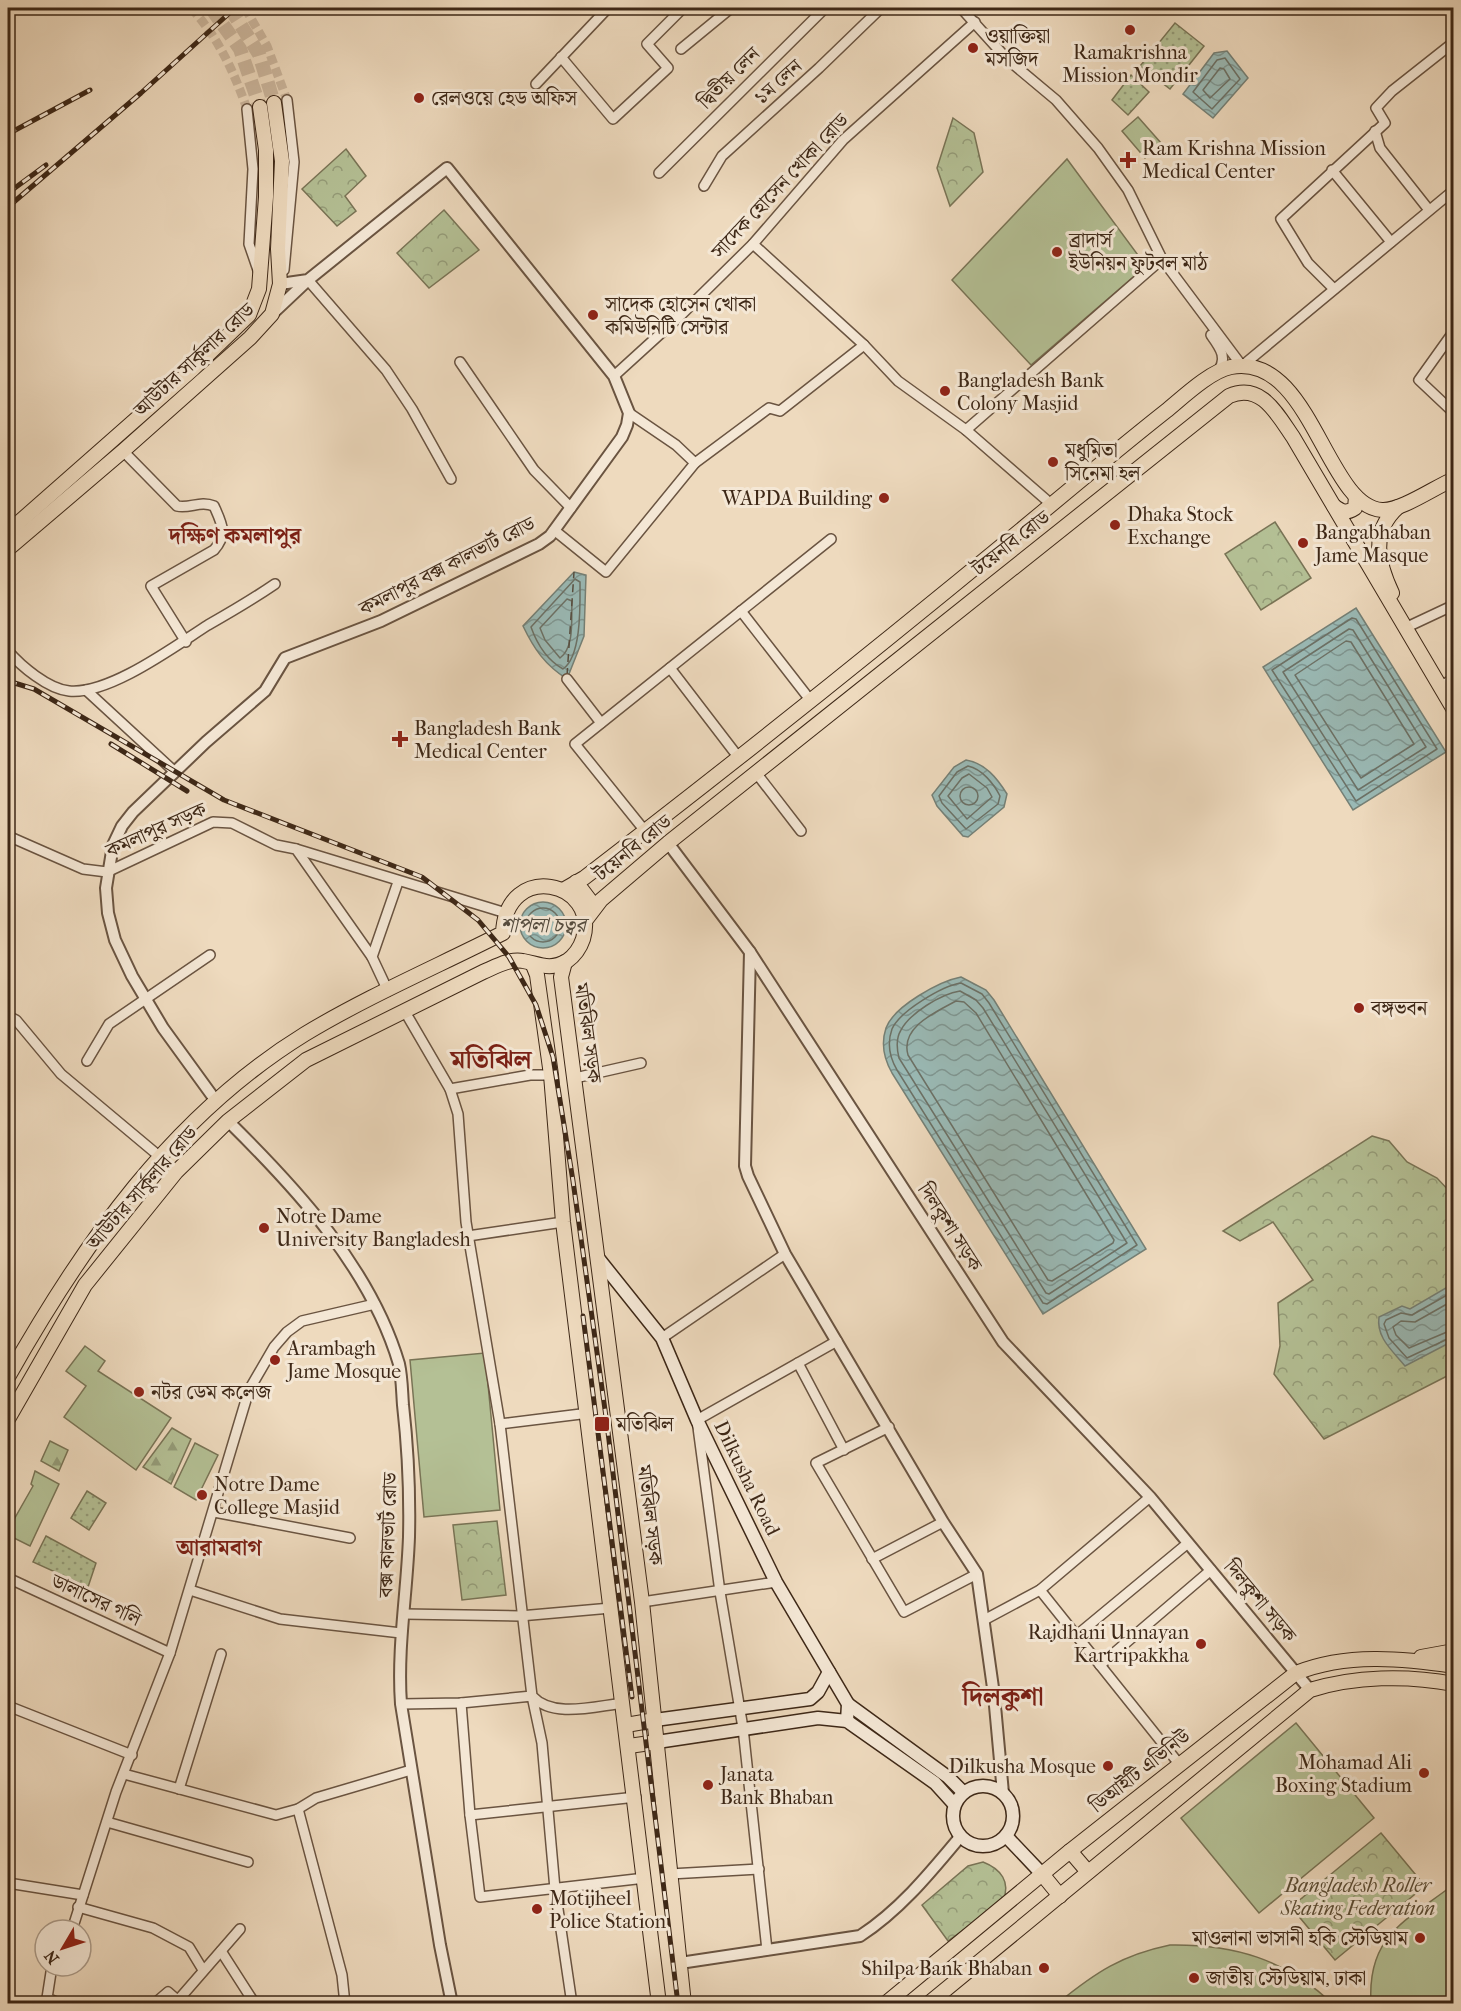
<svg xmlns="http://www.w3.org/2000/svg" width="1461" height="2011" viewBox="0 0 1461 2011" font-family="'IM FELL French Canon','Noto Serif Bengali',serif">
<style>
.grass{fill:#b4c095;stroke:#797456;stroke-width:1.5}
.forest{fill:url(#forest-firs);stroke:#797456;stroke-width:1.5}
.park{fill:url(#park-crowns);stroke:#797456;stroke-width:1.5}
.garden{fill:url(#garden-dots);stroke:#797456;stroke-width:1.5}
.water{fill:url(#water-waves);stroke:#758076;stroke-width:1.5}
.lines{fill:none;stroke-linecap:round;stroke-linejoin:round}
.shore{stroke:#6c7166;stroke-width:1.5}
.ferry{stroke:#554c3f;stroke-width:1.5;stroke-dasharray:8 6;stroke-linecap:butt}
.minor-tunnel{stroke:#cbb69d;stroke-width:9;stroke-dasharray:9 4.5;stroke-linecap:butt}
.primary-tunnel{stroke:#cbb69d;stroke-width:14;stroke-dasharray:14 7;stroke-linecap:butt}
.minor-casing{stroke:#6a5441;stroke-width:12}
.tertiary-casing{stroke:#6a5441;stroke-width:14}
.secondary-casing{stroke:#3e2817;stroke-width:15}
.primary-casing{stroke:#3e2817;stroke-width:16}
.minor{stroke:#f4e7d5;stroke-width:9}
.tertiary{stroke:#f4e7d5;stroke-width:10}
.secondary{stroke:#f4e7d5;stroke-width:12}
.primary{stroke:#eedabe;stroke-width:14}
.rail-casing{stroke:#3e2817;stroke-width:5}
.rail{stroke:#f4e7d5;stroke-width:3;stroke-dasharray:9;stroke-linecap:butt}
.poi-dot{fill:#8f2418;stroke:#f4e7d5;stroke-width:2}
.labels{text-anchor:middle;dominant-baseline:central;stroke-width:6;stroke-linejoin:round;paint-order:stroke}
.poi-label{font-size:20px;fill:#3e2817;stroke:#f4e7d5;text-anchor:start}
.street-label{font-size:20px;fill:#3e2817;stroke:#f4e7d5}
.park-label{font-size:20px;font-style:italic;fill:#5c4e36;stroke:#f4e7d5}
.water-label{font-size:21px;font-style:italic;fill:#554c3f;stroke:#f4e7d5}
.quarter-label{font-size:22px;font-weight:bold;fill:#7a1f14;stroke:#f4e7d5}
.district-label{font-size:26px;font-weight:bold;fill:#7a1f14;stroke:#f4e7d5}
</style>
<defs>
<pattern id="forest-firs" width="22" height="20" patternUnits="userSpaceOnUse" patternTransform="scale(1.5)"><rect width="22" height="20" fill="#b4c095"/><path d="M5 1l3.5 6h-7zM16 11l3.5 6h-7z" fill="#949c79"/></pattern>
<pattern id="park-crowns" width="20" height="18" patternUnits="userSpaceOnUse" patternTransform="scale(1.5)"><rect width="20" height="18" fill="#b4c095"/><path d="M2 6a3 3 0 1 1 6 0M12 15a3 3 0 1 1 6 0" fill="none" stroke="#949c79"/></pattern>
<pattern id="garden-dots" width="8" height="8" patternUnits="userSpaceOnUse" patternTransform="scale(1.5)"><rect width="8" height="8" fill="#b4c095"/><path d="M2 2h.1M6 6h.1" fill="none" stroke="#949c79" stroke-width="1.8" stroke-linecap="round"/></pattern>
<pattern id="water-waves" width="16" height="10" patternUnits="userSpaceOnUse" patternTransform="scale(1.5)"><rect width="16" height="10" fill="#9abab6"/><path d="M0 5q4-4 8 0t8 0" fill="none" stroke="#7f9793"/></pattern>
</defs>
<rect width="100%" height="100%" fill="#eedabe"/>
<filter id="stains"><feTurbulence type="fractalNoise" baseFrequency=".00333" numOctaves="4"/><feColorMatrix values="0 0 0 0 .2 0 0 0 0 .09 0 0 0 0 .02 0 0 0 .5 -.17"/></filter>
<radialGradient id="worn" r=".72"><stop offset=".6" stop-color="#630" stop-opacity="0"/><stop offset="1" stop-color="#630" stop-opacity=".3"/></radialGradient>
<!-- grass -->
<g class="grass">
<polygon points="1138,117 1161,143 1145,158 1122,131"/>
<polygon points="1067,159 1146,266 1031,365 952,280"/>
<polygon points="85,1346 105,1361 98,1371 171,1418 136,1470 64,1417 86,1386 66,1371"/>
<polygon points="485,1353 500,1510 424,1517 410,1360"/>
<polygon points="195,1443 218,1455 196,1500 174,1487"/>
<polygon points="35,1471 59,1484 30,1546 8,1535 8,1530 33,1486 31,1484"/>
<polygon points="1296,1723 1374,1818 1259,1913 1181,1818"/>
<path d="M1453 1885V2003H1371C1367 1935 1406 1921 1453 1885Z"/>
<path d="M1170 1945C1234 1944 1284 1959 1332 2003H1058C1096 1972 1122 1955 1170 1945Z"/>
</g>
<!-- forest -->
<g class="forest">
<polygon points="172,1428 191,1439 171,1484 143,1467"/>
<polygon points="50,1441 68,1450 59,1471 41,1461"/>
</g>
<!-- park -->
<g class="park">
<polygon points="953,118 974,133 983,172 950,206 937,168"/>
<polygon points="346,149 366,176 345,196 356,211 337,226 302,189"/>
<polygon points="444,210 479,250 429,288 397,253"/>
<polygon points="1275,522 1311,578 1261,610 1225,554"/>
<polygon points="1372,1136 1389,1141 1407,1162 1437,1178 1453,1195 1453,1373 1324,1439 1274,1374 1280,1346 1278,1303 1313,1280 1273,1222 1240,1241 1223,1231"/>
<polygon points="497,1521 506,1595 462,1600 453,1525"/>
<polygon points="1381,1833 1425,1886 1335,1960 1291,1907"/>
<path d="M983 1862C1001 1869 1011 1882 1003 1901L948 1941 922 1905 968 1866Z"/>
</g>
<!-- garden -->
<g class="garden">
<polygon points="1175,23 1204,46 1170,89 1140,66"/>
<polygon points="1131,75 1149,92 1128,115 1112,100"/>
<polygon points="87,1491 106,1503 89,1530 71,1518"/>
<polygon points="46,1536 96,1563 88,1587 33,1562"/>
</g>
<!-- water -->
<g class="water">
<polygon points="1227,51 1248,78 1213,118 1183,94 1214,53"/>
<path d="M574 572 586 575 584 636 567 679C545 665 534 649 523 626Z"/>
<polygon points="1356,608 1446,752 1353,810 1263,667"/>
<path d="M966 760C985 763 997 778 1007 794L1004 807 968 837 963 836 937 806 932 795 954 767Z"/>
<circle cx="543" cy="925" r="23"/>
<path d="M961 977 986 990 994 1000 1146 1249 1043 1314 892 1073C884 1059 881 1043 886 1028 894 1006 940 981 961 977Z"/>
<path d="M1451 1285 1454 1289 1453 1341 1405 1366C1393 1351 1376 1338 1379 1317L1402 1306 1410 1309Z"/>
</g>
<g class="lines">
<!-- shore -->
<g class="shore">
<polygon points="1225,58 1240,79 1212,109 1193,92 1217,60"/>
<polygon points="1220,68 1224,69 1230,79 1210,98 1203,90"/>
<path d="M575 579 580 582C580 603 582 656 563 669 547 660 537 644 531 627Z"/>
<path d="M567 599 572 601C571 618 575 647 560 658L545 640 540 628Z"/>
<polygon points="1352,618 1356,619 1437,749 1356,801 1272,670"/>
<polygon points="1349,629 1353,630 1426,747 1358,790 1283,672"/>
<polygon points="1346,641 1351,642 1414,744 1361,778 1295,675"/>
<path d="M968 766C982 769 994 784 1000 796L998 804 966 829 942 803 939 796 957 772Z"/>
<polygon points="969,774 987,788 992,797 967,819 948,796 962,778"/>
<circle cx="969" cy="796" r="9"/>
<circle cx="543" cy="925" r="17"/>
<path d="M961 983 982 994 989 1003 1137 1245 1047 1304 1043 1303 897 1070C890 1058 887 1043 892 1029 900 1011 942 986 961 983Z"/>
<path d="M960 991 976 1000 983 1008 1127 1243 1049 1294 1046 1293 899 1058C897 1050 896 1038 901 1030 910 1013 941 994 960 991Z"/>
<path d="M956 1001 964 1002 976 1013 1114 1240 1113 1243 1052 1281 1048 1280 908 1055C900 1027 936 1012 956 1001Z"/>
<polyline points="1454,1291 1412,1315 1401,1313 1386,1320 1384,1324 1389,1338 1407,1358 1454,1336"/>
<polyline points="1454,1300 1415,1322 1401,1321 1393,1327 1396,1335 1409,1348 1454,1329"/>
</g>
<!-- ferry -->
<polyline class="ferry" points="567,676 574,572"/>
<!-- minor-tunnel -->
<g class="minor-tunnel">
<path d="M191 8C218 37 234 72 247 109"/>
<polyline points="245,8 267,46 287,100"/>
</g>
<!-- primary-tunnel -->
<g class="primary-tunnel">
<polyline points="211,8 240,49 260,107"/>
<polyline points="230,8 259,54 274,103"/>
</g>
<defs>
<g id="minor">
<polyline points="961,8 1007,59 1056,100 1098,148 1128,190 1162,259 1242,366 1454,190"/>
<polyline points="681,49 731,8"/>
<polyline points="561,57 613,119 668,68 647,44 683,8"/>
<polyline points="536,84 608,8"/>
<polyline points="247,109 253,169 249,244 259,273"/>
<polyline points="1375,131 1380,148 1429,210"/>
<polyline points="1332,170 1391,242"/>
<polyline points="659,173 825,8"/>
<polyline points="704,186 722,156 819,68 881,8"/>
<polyline points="753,244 864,345 898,381 966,430 1051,504"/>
<polyline points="284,270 294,162 287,100"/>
<polyline points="308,280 386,370 412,409 451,479"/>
<polyline points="1334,289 1308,263 1281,219 1385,123 1376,108 1392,91 1454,42"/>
<polyline points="1454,331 1419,380 1454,413"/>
<path d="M1211 335C1221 349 1228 358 1217 373"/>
<polyline points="460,362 534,470 571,508"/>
<polyline points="614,376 681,315 753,244 843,140 975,22"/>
<polyline points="629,413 676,445 695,463 769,408 780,411 864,345"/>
<polyline points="966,430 1162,259"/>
<path d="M123 451 177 506C190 509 200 500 214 506 222 524 228 534 214 550L151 586 186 642"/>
<polyline points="554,530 606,572 695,463"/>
<polyline points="741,611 811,701"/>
<polyline points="1405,628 1454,605"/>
<path d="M8 651C21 666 48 689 69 691 109 695 175 646 208 625 231 612 253 599 275 584"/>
<polyline points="670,668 739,758"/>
<polyline points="567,679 601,723"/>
<polyline points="1440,687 1454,678"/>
<polyline points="86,690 175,772"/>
<polyline points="757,774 801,831"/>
<polyline points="645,831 575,744 831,539"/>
<polyline points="8,836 83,869 107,872 213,822 232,823 276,845 296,849 372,957"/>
<polyline points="296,849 506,913"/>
<polyline points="388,991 372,957 398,882"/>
<path d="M404 1010 450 1089 458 1114 466 1222 500 1424 532 1696C553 1719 595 1706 624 1703"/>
<polyline points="8,1016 16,1020 61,1074 159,1156"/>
<polyline points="87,1061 109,1024 210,955"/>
<polyline points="575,1078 641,1063"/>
<polyline points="450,1089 530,1075 551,1075"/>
<polyline points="468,1236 563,1222"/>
<polyline points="662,1338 785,1254"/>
<polyline points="798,1363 844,1450"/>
<polyline points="500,1424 589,1413"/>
<polyline points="889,1427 816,1463 904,1612 977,1574"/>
<polyline points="214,1512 350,1538"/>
<polyline points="872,1559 943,1522"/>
<polyline points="8,1578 170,1653"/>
<polyline points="190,1590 280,1619 401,1633"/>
<polyline points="1040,1590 1180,1765"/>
<polyline points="642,1602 776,1582"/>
<polyline points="404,1614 520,1616 611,1608"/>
<polyline points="984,1620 1040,1590 1150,1497"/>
<polyline points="1077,1635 1188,1543"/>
<polyline points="1100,1665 1211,1570"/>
<polyline points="461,1703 470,1815 480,1897 645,1878"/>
<polyline points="401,1704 461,1703 532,1696 542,1743 555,1889 572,2004"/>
<polyline points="8,1706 132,1755"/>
<polyline points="124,1774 276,1815 298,1809 316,1798 411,1770"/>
<polyline points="179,1789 221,1654"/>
<polyline points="298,1809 342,1975 345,2004"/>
<polyline points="470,1815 636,1797"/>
<polyline points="107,1822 248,1862"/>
<polyline points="670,1874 759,1869"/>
<polyline points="8,1883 83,1895"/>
<polyline points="78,1907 153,1928 189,1947 203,1970"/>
<polyline points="72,1930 116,1792 170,1653 249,1390 274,1347 287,1332 302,1321 375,1304"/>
<polyline points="767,1950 743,1728 720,1592 697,1420 837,1341"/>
<polyline points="221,1951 255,2004"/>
<polyline points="52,1966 47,1998 61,2004"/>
<polyline points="154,2004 168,1992 176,1999 180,1998 240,1929"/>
</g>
<g id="tertiary">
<polyline points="272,314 307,281"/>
<polyline points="668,843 750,952 1003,1342 1150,1497 1310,1690"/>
<polyline points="750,952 745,1166 748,1176 785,1254 943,1522 977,1574 994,1695 1003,1793"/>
<polyline points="216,1101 163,1028 132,976 115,940 108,913 106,888 113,845 122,826 133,812 206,742 265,691 285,658 381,621 539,544 550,536 622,437 627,425 629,413 614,376 447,168 308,280 280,284"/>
<path d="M228 1121C297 1189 371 1269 399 1364 402 1377 402 1392 403 1405 408 1449 410 1492 409 1537 407 1593 397 1648 401 1704L440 1945 452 2004"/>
<path d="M680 1963 860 1936C900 1910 930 1873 960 1837"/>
</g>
<g id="secondary">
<polyline points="598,1258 662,1338 697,1420 776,1582 848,1704 847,1721"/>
<polyline points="848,1704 948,1777 963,1792"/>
<polyline points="655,1720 810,1699 818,1692 829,1672"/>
<polyline points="657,1742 818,1718 847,1721 935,1783 954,1804"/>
<circle cx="983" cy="1816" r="30"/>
<polyline points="1006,1836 1042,1874"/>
</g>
<g id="primary">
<path d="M1334 506C1342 512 1346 514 1355 508L1356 497"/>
<polyline points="8,532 193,369 249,315 259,289 266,197 266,150 260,107"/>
<polyline points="8,549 123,451 250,338 272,314 280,284 278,249 282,161 274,103"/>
<path d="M1392 593C1378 563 1370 532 1398 507"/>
<polyline points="576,882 595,907"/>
<path d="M563 890 584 878C738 760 889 639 1039 515 1081 480 1123 445 1166 411 1182 398 1210 371 1231 367 1311 352 1326 507 1382 510 1401 511 1435 487 1454 479"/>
<path d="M585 921 601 900 668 843 1229 396C1261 382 1277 414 1293 437L1454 710"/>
<polyline points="565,962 561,977 642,1602 684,2004"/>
<polyline points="533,965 537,975 551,1075 563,1222 659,2004"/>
<path d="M8 1377C83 1244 172 1116 305 1034 368 996 438 966 503 933 506 860 600 881 583 939 580 948 574 956 567 961 550 971 539 964 523 961 510 958 495 967 483 972L306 1060 228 1121 176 1172 85 1285 8 1419"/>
<polyline points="1421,1657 1454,1651"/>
<polyline points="626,1725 655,1720"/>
<polyline points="629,1746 657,1742"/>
<polyline points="1070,1851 1088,1872"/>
<polyline points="1042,1874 1060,1896"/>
<path d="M885 2004 1070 1851 1296 1673C1346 1653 1402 1658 1454 1666"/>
<path d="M928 2004 1310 1690C1355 1676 1407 1675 1454 1684"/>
</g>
</defs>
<!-- minor casing -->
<use href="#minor" class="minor-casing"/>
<!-- tertiary casing -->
<use href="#tertiary" class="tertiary-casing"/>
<!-- secondary casing -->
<use href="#secondary" class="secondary-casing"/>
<!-- primary casing -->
<use href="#primary" class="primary-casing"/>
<!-- minor -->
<use href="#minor" class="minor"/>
<!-- tertiary -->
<use href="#tertiary" class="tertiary"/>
<!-- secondary -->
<use href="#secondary" class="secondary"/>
<!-- primary -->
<use href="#primary" class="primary"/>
<defs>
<g id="rail">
<polyline points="8,134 90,90"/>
<polyline points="8,193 46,165"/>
<polyline points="8,207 141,93 235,8"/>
<polyline points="8,681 34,689 224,800 422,877 478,920 509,957 536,1005 553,1057 573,1181 607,1424 678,2004"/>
<polyline points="111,744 187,791"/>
<polyline points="583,1316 632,1697"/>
</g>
</defs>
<!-- rail casing -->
<use href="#rail" class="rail-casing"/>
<!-- rail -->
<use href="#rail" class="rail"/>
</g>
<!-- markers -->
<g class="poi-dot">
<circle cx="1130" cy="30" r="6"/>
<circle cx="973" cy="48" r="6"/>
<circle cx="419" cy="98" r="6"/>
<path d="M1125 151h6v6h6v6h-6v6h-6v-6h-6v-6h6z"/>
<circle cx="1057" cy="252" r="6"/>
<circle cx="593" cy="315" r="6"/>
<circle cx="945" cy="391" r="6"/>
<circle cx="1053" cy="462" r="6"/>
<circle cx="884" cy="498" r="6"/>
<circle cx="1115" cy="525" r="6"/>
<circle cx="1303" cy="543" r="6"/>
<path d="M397 730h6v6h6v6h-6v6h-6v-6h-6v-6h6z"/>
<circle cx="1359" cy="1008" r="6"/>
<circle cx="264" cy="1228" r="6"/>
<circle cx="275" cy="1360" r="6"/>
<circle cx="139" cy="1392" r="6"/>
<rect x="594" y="1416" width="16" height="16" rx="3"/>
<circle cx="202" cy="1495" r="6"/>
<circle cx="1201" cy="1644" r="6"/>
<circle cx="1108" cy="1766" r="6"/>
<circle cx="1424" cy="1773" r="6"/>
<circle cx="708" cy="1785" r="6"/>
<circle cx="537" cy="1909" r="6"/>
<circle cx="1420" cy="1938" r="6"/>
<circle cx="1044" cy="1968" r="6"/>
<circle cx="1194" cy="1978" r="6"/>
</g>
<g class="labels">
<!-- poi labels -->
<g class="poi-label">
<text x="985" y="36">ওয়াক্তিয়া<tspan x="985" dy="23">মসজিদ</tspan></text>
<text x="1130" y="52" text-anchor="middle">Ramakrishna<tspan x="1130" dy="23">Mission Mondir</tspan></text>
<text x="431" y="98">রেলওয়ে হেড অফিস</text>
<text x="1142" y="148">Ram Krishna Mission<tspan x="1142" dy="23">Medical Center</tspan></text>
<text x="1069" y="240">ব্রাদার্স<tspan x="1069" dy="23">ইউনিয়ন ফুটবল মাঠ</tspan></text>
<text x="605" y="304">সাদেক হোসেন খোকা<tspan x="605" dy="23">কমিউনিটি সেন্টার</tspan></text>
<text x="957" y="380">Bangladesh Bank<tspan x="957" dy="23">Colony Masjid</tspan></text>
<text x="1065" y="450">মধুমিতা<tspan x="1065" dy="23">সিনেমা হল</tspan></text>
<text x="872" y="498" text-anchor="end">WAPDA Building</text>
<text x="1127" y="514">Dhaka Stock<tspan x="1127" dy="23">Exchange</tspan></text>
<text x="1315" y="532">Bangabhaban<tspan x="1315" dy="23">Jame Masque</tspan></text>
<text x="414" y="728">Bangladesh Bank<tspan x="414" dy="23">Medical Center</tspan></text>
<text x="1371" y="1008">বঙ্গভবন</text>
<text x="276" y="1216">Notre Dame<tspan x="276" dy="23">University Bangladesh</tspan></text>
<text x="287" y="1348">Arambagh<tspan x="287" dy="23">Jame Mosque</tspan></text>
<text x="151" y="1392">নটর ডেম কলেজ</text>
<text x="616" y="1424">মতিঝিল</text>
<text x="214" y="1484">Notre Dame<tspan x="214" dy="23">College Masjid</tspan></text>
<text x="1189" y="1632" text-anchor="end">Rajdhani Unnayan<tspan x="1189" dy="23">Kartripakkha</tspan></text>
<text x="1412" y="1762" text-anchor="end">Mohamad Ali<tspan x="1412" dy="23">Boxing Stadium</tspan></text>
<text x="1096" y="1766" text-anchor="end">Dilkusha Mosque</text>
<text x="720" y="1774">Janata<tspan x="720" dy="23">Bank Bhaban</tspan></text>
<text x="549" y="1898">Motijheel<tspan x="549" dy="23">Police Station</tspan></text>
<text x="1408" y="1938" text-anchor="end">মাওলানা ভাসানী হকি স্টেডিয়াম</text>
<text x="1032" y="1968" text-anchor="end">Shilpa Bank Bhaban</text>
<text x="1206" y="1978">জাতীয় স্টেডিয়াম, ঢাকা</text>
</g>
<!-- street labels -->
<g class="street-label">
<text transform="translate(729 78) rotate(-45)">দ্বিতীয় লেন</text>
<text transform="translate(778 82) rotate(-42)">১ম লেন</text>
<text transform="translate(780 186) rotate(-47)">সাদেক হোসেন খোকা রোড</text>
<text transform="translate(194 360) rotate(-43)">আউটার সার্কুলার রোড</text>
<text transform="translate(1011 543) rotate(-38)">টয়েনবি রোড</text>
<text transform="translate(447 566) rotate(-27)">কমলাপুর বক্স কালভার্ট রোড</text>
<text transform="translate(156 830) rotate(-24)">কমলাপুর সড়ক</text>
<text transform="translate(633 848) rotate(-39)">টয়েনবি রোড</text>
<text transform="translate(588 1033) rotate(82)">মতিঝিল সড়ক</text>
<text transform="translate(142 1188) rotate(-49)">আউটার সার্কুলার রোড</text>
<text transform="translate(950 1227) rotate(57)">দিলকুশা সড়ক</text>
<text transform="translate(747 1478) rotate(64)">Dilkusha Road</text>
<text transform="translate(650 1515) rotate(83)">মতিঝিল সড়ক</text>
<text transform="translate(388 1535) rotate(-88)">বক্স কালভার্ট রোড</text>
<text transform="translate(96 1600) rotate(25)">ডালাসের গলি</text>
<text transform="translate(1260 1601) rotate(50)">দিলকুশা সড়ক</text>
<text transform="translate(1140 1771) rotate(-38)">ডিআইটি এভিনিউ</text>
</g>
<!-- park labels -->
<g class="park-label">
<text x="1358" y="1885">Bangladesh Roller<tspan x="1358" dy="23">Skating Federation</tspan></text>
</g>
<!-- water labels -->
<g class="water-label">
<text x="543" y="925">শাপলা চত্বর</text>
</g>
<!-- quarter labels -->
<g class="quarter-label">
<text x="235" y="536">দক্ষিণ কমলাপুর</text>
<text x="219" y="1548">আরামবাগ</text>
</g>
<!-- district labels -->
<g class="district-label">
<text x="491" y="1059">মতিঝিল</text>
<text x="1003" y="1696">দিলকুশা</text>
</g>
</g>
<!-- margin -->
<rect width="1461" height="2011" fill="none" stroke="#eedabe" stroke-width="30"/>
<rect x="9" y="9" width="1443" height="1993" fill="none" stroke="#3e2817" stroke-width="3"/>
<rect x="15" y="15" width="1431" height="1981" fill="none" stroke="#3e2817" stroke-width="1.5"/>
<!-- north arrow -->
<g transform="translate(63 1948) rotate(231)"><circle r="28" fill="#f4e7d5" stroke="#ab9b89" stroke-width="1.5"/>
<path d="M0-4.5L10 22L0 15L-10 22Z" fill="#8f2418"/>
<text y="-9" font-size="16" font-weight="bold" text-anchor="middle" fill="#3e2817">N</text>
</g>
<rect width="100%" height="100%" filter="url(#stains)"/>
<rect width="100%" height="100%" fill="url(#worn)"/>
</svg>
